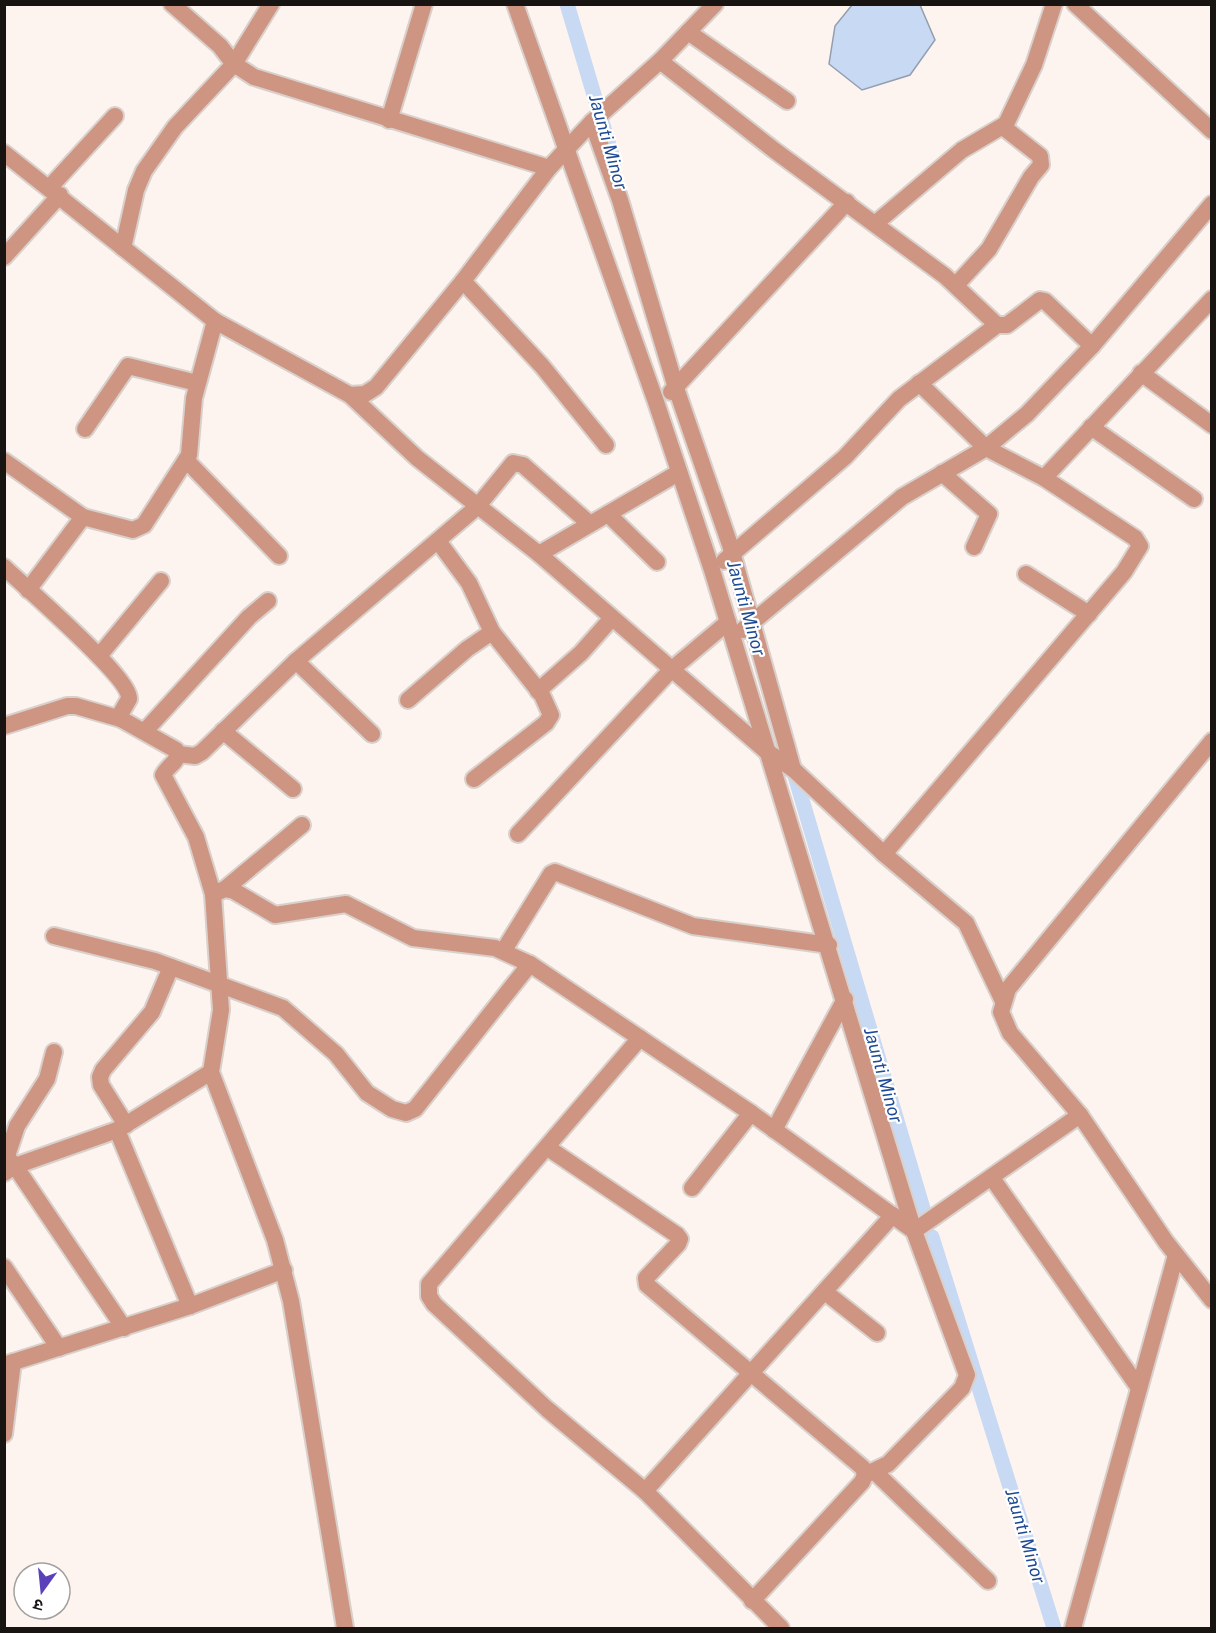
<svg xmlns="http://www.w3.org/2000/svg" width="1216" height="1633" font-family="'Public Sans','Noto Sans Devanagari',sans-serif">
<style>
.water{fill:#c8d9f3;stroke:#939eb0;stroke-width:1.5}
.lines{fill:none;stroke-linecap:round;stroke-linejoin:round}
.canal{stroke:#c8d9f3;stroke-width:15}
.minor-casing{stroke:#d9d0cc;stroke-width:20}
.minor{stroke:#ce9682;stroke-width:16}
.labels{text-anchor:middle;stroke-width:4.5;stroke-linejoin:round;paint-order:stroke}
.water-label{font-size:18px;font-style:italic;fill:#1e4b95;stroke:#fff}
</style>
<rect width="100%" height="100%" fill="#fef4ef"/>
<polygon class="water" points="852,5 920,5 935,40 910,75 862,90 829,64 835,26"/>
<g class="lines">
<g class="canal">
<polyline points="567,4 614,162"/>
<polyline points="792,766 924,1212"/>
<polyline points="932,1237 1054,1628"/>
</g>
<g class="minor-casing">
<g id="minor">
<polyline points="172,4 220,46 234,64 254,77 549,168"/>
<polyline points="515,4 656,402 712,570 914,1231 967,1375 962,1388 888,1464 865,1475"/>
<polyline points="1075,4 1212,131"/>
<polyline points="688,32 787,101"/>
<polyline points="660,61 774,150 945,276 997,325 1007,325 1040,300 1045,301 1092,346"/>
<polyline points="389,120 424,4"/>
<polyline points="592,122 620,200 676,388 730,545 793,769"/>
<polyline points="4,153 215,321 350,395 417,458 539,554 766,751 793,769 884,854 966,923 1003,1001"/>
<polyline points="50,187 115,116"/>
<polyline points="876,223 962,150 1006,124 1034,65 1054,4"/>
<polyline points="123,248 136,190 144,171 175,127 234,64 271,4"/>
<polyline points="4,257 60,195"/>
<polyline points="463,281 542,366 606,445"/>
<polyline points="956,285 989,249 1031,177 1041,165 1040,156 1003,127"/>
<polyline points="1141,373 1212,425"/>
<polyline points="671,392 847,202"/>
<polyline points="350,395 365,394 376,387 463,281 549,168 592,122 660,61 715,4"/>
<polyline points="1091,427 1194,499"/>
<polyline points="85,429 128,366 197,383"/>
<polyline points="186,460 279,556"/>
<polyline points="4,461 83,517"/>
<polyline points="942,473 989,514 974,547"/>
<polyline points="1044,478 1212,299"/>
<polyline points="608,514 657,562"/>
<polyline points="438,541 469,583 492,632 542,695 551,715 546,723 474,779"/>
<polyline points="539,554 678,473"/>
<polyline points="724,561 845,457 899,399 997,325"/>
<path d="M4,567C25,587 131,678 129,699L121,713V719L176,750C181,761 168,765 163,775L196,837L213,894L221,1010L211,1072L275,1240L291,1301L345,1628"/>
<polyline points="1026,574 1089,614"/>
<polyline points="28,590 83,517 133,530 144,525 189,455 194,398 215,321"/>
<polyline points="743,630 902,497 986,448 1027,414 1092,346 1212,204"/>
<polyline points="99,656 161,581"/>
<polyline points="296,661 372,734"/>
<polyline points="538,691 581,653 612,618"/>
<polyline points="408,700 467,649 492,632"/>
<polyline points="4,726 67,706 76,706 121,719"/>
<polyline points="145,731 249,617 268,601"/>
<polyline points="223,731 293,789"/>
<polyline points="1212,741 1008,989 1001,1012 1010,1033 1080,1115 1166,1242 1212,1300"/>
<polyline points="178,754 195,756 202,752 296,661 477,507 513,463 523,465 590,524"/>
<polyline points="518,834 671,670 728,622"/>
<polyline points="884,854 1124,572 1140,546 1135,538 1044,478 986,448 919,383"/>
<polyline points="225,889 302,825"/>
<polyline points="213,894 225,889 234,891 275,915 346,904 413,938 495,948 530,964 751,1113 914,1231"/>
<polyline points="54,936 155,961 283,1008 336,1054 367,1093 392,1109 406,1113 415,1109 530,964"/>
<polyline points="504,950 551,874 555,872 693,926 829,945"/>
<polyline points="640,1038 429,1284 429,1296 434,1304 547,1409 645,1491 781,1628"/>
<polyline points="126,1125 101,1085 100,1077 103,1070 152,1012 171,967"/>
<polyline points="117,1130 190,1306"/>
<polyline points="774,1130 845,999"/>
<polyline points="548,1148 677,1235 680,1239 678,1244 646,1278 647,1285 863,1468 865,1475 862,1482 752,1601"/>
<polyline points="4,1154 15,1166 124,1328"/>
<polyline points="7,1156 17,1126 47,1079 54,1052"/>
<polyline points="4,1173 15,1166 117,1130 211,1072"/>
<polyline points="992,1178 1139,1388"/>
<polyline points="692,1188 751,1113"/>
<polyline points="914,1231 1080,1115"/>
<polyline points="4,1267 59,1348"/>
<polyline points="825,1292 877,1333"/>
<polyline points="4,1365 190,1306 284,1270"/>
<polyline points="4,1434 13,1362"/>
<polyline points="875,1472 988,1581"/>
<polyline points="645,1491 893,1215"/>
<polyline points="1073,1628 1176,1255"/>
</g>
</g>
<use href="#minor" class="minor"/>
</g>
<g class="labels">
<g class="water-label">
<text transform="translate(608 142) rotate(74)" y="6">Jaunti Minor</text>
<text transform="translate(746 608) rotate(74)" y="6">Jaunti Minor</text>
<text transform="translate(883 1075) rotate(74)" y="6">Jaunti Minor</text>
<text transform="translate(1025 1536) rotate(73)" y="6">Jaunti Minor</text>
</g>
</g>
<rect width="1216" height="1633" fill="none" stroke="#181412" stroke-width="12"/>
<g transform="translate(42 1591) rotate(195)"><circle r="28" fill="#ffffff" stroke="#a3a1a0" stroke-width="1.5"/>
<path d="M0-4.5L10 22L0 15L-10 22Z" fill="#5b41b9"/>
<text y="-9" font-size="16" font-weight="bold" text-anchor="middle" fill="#181412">उ</text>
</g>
</svg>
